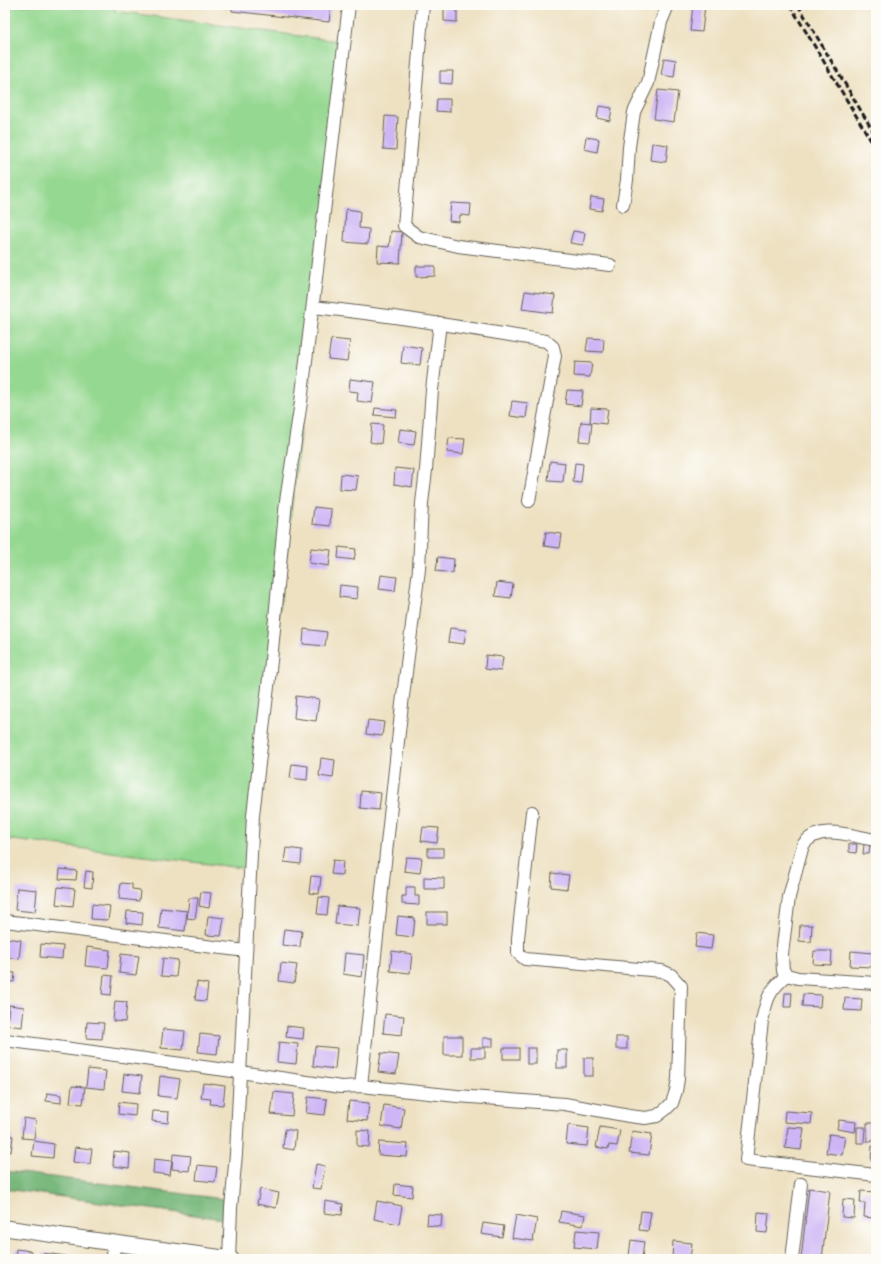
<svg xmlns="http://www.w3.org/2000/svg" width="881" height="1264" font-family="'Old Standard TT',serif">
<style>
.green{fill:#95d891;stroke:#587a56}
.forest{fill:#78b87b;stroke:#4a6a4c}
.building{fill:#ceb6f6}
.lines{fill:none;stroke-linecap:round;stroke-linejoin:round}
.minor-casing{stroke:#666156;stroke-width:14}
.tertiary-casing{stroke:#666156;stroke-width:17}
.minor{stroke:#fff;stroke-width:12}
.tertiary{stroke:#fff;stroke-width:15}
.rail{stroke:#1c1c1c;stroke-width:3;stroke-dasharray:6 3;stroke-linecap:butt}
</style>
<rect width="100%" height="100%" fill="#fdfcf7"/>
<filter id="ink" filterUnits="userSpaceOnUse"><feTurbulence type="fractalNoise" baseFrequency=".025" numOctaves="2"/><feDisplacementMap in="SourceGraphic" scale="8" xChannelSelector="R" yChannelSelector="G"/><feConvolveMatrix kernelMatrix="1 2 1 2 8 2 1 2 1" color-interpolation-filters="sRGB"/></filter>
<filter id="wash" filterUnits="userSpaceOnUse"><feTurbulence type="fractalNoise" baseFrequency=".012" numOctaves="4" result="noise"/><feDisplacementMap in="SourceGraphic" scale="16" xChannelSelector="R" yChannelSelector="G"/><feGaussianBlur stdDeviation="0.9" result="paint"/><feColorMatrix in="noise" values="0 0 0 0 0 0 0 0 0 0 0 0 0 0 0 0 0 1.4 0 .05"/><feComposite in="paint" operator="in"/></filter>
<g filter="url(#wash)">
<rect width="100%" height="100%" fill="#eee1c2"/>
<polygon class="green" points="5,5 115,5 115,11 345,42 250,869 5,839"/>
<polygon class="forest" points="5,1171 224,1199 223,1219 5,1189"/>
<g id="blocks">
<g class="building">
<polygon points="214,5 228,5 228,8 214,6"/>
<polygon points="232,5 331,5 329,22 232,11"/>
<polygon points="693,5 705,5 702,32 690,31"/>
<polygon points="444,8 457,9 457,22 444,21"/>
<polygon points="664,58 676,60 674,77 661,75"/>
<polygon points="440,71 453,71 452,84 440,83"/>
<polygon points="658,90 678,92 674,122 654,119"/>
<polygon points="437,99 450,99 450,112 436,111"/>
<polygon points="599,106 612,108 610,121 597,118"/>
<polygon points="385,116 398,117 396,150 383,149"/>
<polygon points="586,137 599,139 597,152 584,149"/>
<polygon points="652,143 668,145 666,162 650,160"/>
<polygon points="591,197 604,199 602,211 589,209"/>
<polygon points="451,203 471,204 470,216 460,215 459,222 449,221"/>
<polygon points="346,209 360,211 359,228 369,229 368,244 344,242"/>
<polygon points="391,231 402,232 400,263 377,262 378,246 389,247"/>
<polygon points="573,231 585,233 583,245 570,243"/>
<polygon points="416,266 435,266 435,276 416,277"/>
<polygon points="525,291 555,295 553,313 522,309"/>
<polygon points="588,338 604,339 603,352 586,351"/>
<polygon points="331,339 350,341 347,361 328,359"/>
<polygon points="403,345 422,348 420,365 401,363"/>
<polygon points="575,362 592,363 590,377 574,376"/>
<polygon points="350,379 375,382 372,403 357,401 358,392 349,391"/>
<polygon points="567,390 583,391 581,406 565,404"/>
<polygon points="512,401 528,403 526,418 510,416"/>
<polygon points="375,408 397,410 396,417 374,415"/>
<polygon points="591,408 608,409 606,424 590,422"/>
<polygon points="581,422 592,423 590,442 579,441"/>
<polygon points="372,424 383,425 381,444 370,442"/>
<polygon points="400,429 416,431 414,445 398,443"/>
<polygon points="449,438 465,439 463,454 447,452"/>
<polygon points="550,461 565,463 563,482 548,481"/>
<polygon points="575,463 583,464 581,483 573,482"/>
<polygon points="395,468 414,470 412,487 394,484"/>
<polygon points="341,474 358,476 356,490 340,489"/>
<polygon points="314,507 331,509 330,526 312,524"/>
<polygon points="546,532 562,534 560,548 544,546"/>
<polygon points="339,547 356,549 354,560 338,558"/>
<polygon points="311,548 331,550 329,566 309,563"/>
<polygon points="438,557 454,559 453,573 436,571"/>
<polygon points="381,575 397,577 395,591 379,589"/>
<polygon points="497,582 513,584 511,598 495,596"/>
<polygon points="340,585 358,587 357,599 339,597"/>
<polygon points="450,628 466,630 464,644 448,642"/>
<polygon points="304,629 327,632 325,646 303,644"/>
<polygon points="486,655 503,657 501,671 485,669"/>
<polygon points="296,696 319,699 316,721 294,718"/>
<polygon points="368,720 384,722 382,736 366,734"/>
<polygon points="321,758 335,760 333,778 319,776"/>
<polygon points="292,764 308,766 307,780 290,778"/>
<polygon points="361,791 381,793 379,810 360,808"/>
<polygon points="423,827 439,828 437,843 421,841"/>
<polygon points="849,844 857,844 856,853 849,852"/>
<polygon points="864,844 870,844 869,854 863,854"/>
<polygon points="286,848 302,850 301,864 284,862"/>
<rect x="428" y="848" width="15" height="9"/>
<polygon points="406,857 422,858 420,873 404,871"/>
<polygon points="333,860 343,861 342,875 331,874"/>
<polygon points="60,869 77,871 76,880 59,879"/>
<polygon points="86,871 93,872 92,888 84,887"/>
<polygon points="552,873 569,875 567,889 551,887"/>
<polygon points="311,876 321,877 319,894 309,893"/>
<polygon points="424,877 444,878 444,889 424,889"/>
<polygon points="121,883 132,884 132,889 140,890 139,901 119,899"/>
<polygon points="58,887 75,889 73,906 56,904"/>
<polygon points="406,887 415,887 415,896 419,896 419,905 402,904 402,896 406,896"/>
<polygon points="17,888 37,890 35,912 15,910"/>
<polygon points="201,892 211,893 209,908 199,906"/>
<polygon points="319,897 329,898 327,915 317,914"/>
<polygon points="189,898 198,898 195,919 187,918"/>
<polygon points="92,904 110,906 108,920 91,919"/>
<polygon points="337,906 360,908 358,926 335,924"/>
<polygon points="161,908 187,911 185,931 159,928"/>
<polygon points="127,911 143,912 142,925 126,923"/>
<rect x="427" y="912" width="20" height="12"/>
<polygon points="208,916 224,918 221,936 206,935"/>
<polygon points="398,916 415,918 413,937 396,935"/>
<polygon points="800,925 812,925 811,942 799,941"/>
<polygon points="284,929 302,931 300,947 282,945"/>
<polygon points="697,933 713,935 711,949 695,947"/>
<polygon points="5,938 21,940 19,959 5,957"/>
<polygon points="41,944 63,946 62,959 40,957"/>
<polygon points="87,947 110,950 108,968 85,966"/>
<polygon points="392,951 412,954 410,973 390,971"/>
<polygon points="814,951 832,951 831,965 813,964"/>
<polygon points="851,951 873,953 872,967 850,966"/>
<polygon points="345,953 364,955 362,977 343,974"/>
<polygon points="121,954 139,956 136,975 119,973"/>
<polygon points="163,958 178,960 176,977 161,976"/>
<polygon points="281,963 297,965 294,983 279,981"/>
<polygon points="5,972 15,973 14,982 5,981"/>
<polygon points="104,975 113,976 111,995 102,994"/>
<polygon points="197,982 208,984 206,1001 195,1000"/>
<polygon points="785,993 792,993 791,1007 784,1007"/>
<polygon points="803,994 821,995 820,1007 802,1006"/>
<polygon points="845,998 862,999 861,1011 844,1010"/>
<polygon points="115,1001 127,1002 125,1022 113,1021"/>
<polygon points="9,1005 24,1007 22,1027 7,1025"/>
<polygon points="874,1005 876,1006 876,1025 872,1024"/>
<polygon points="385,1014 404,1016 402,1035 383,1033"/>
<polygon points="87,1022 104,1023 102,1039 86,1038"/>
<polygon points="287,1026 304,1028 303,1039 286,1037"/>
<polygon points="163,1029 185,1031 183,1050 161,1048"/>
<polygon points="200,1034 219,1036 217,1054 198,1052"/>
<rect x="444" y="1036" width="18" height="19"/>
<rect x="616" y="1037" width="11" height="12"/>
<rect x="483" y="1038" width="10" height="9"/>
<polygon points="279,1042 298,1044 296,1064 277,1062"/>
<polygon points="315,1046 337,1048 335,1069 313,1066"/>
<rect x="471" y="1048" width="14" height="10"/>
<rect x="503" y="1048" width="16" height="11"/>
<rect x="527" y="1048" width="9" height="16"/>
<rect x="557" y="1050" width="10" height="18"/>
<polygon points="381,1053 399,1055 396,1074 378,1072"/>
<rect x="584" y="1058" width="9" height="18"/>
<polygon points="88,1069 106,1071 104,1089 86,1087"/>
<polygon points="124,1074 142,1076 140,1093 122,1091"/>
<polygon points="160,1076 180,1079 177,1098 158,1096"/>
<polygon points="203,1083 225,1086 223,1105 210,1104 211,1099 201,1098"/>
<polygon points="72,1086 85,1087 83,1104 70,1103"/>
<polygon points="274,1092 294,1094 292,1116 271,1114"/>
<polygon points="47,1093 61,1095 61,1103 46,1101"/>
<polygon points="308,1097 327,1099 325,1115 306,1113"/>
<polygon points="349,1101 369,1103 367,1121 347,1119"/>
<polygon points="119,1102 136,1104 135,1116 118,1114"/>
<polygon points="384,1105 404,1108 401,1129 381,1126"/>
<polygon points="153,1111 169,1112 168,1123 152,1121"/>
<polygon points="785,1111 812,1113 811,1124 784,1122"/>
<polygon points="24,1118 36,1120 34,1139 22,1138"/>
<polygon points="839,1120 856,1122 855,1132 837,1129"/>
<rect x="867" y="1123" width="9" height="18"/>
<polygon points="568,1125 589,1128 587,1146 566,1144"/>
<polygon points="600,1127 620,1130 617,1146 609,1145 608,1149 596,1147"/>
<polygon points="788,1127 804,1128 801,1150 785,1148"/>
<polygon points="857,1127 865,1127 864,1143 857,1143"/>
<polygon points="285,1129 296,1131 294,1150 283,1148"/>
<polygon points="357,1130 370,1131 369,1147 357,1146"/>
<polygon points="632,1131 652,1134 649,1155 629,1153"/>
<polygon points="829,1134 845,1136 842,1155 826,1153"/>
<polygon points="5,1135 13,1136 11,1152 5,1151"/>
<polygon points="34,1141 54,1144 53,1158 32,1156"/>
<polygon points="379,1142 408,1144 407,1157 378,1155"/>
<polygon points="872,1146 876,1147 876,1162 871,1161"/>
<polygon points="75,1147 92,1149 90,1164 73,1162"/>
<polygon points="114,1151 130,1153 129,1168 113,1166"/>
<polygon points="173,1154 191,1156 189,1171 172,1169"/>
<polygon points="154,1159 172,1161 170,1175 153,1173"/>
<polygon points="316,1164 325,1166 321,1189 312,1188"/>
<polygon points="198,1165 217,1167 215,1182 196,1180"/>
<polygon points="395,1184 413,1186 412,1197 394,1195"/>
<polygon points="809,1188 830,1191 822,1259 801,1259"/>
<polygon points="260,1189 279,1193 276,1208 257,1204"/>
<polygon points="861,1191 876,1192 875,1203 873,1203 873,1218 864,1217 865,1203 860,1203"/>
<polygon points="843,1199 855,1200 854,1218 842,1217"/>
<polygon points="325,1201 343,1204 342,1215 324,1213"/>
<polygon points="377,1201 402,1206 399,1224 374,1219"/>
<polygon points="561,1211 585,1215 583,1226 559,1222"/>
<polygon points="641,1211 651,1212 648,1231 639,1230"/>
<polygon points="758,1212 769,1213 767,1233 757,1232"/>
<polygon points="428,1214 442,1215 441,1227 427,1225"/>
<polygon points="516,1215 537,1219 533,1241 512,1238"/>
<polygon points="483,1223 504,1226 502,1237 481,1234"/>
<polygon points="576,1230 599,1232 597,1249 574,1247"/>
<polygon points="631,1240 644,1242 642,1258 629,1256"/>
<polygon points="673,1241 692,1243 690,1259 672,1259"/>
<polygon points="16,1249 31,1251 30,1259 15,1259"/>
<polygon points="43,1253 66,1256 65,1259 43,1259"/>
</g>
</g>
</g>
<g filter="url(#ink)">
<use href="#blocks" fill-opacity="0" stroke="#666156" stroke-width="1"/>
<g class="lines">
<g class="minor-casing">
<g id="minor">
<polyline points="423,5 404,226 419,237 458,246 610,265"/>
<polyline points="623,205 627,180 629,147 634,112 648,83 661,22 668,5"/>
<path d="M313,307C391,315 468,328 546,341L553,347L555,356L529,501"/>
<path d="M876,840C853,837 819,822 803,845L789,897L782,954L783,971L787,975L798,978L876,983"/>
<polyline points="5,921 246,951"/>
<path d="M787,975C769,991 767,997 762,1021L746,1160L876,1175"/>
<polyline points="5,1040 240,1072 341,1087 361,1086 457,1096 565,1104 629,1116 645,1118 657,1116 666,1109 672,1103 676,1091 678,1079 681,986 671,975 662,971 525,959 518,953 518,938 532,812"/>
<polyline points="361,1086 402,704 419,569 422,503 426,470 432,390 440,323"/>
<polyline points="112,1259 115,1243"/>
<polyline points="229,1259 231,1208 236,1154 253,815 271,661 286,501 301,402 349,5"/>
<polyline points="792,1259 801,1184"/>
</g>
</g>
<g class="tertiary-casing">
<polyline id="tertiary" points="5,1228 231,1259"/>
</g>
<use href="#minor" class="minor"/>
<use href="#tertiary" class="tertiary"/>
<g class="rail">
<polyline points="790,5 876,149"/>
<polyline points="798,5 876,136"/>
</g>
</g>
</g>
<rect width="881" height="1264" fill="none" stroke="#fdfcf7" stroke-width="20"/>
</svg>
